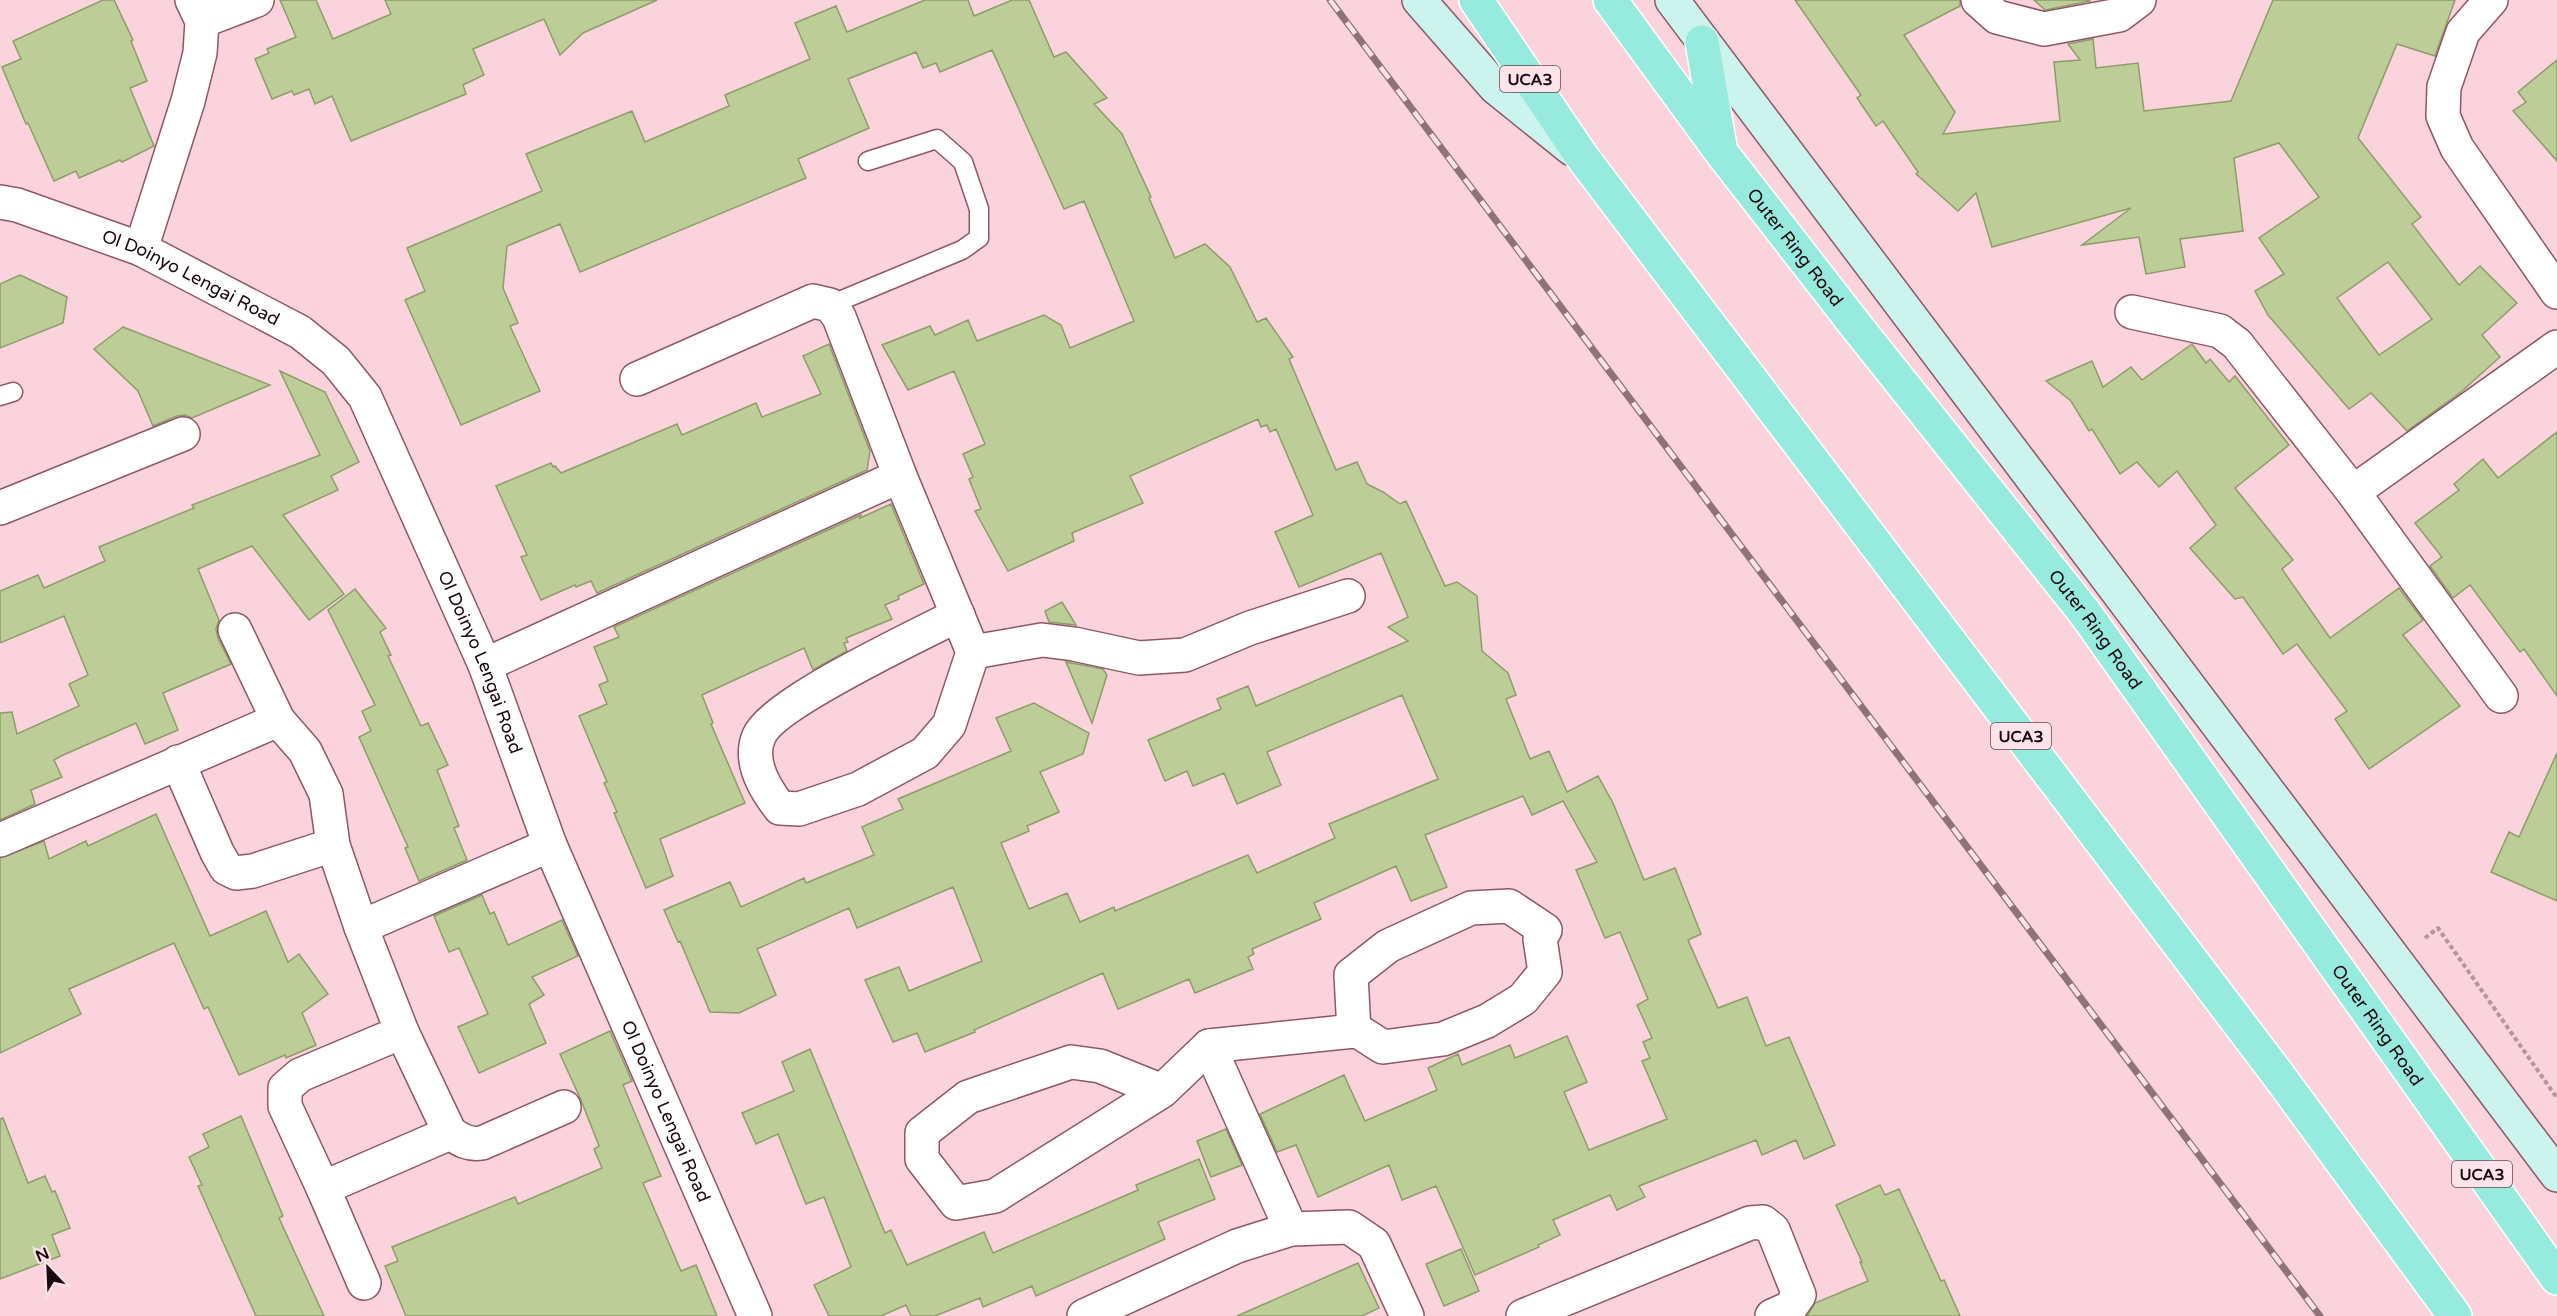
<svg xmlns="http://www.w3.org/2000/svg" width="2557" height="1316" font-family="'Varela Round',sans-serif">
<style>
.building{fill:#bccd98;stroke:#8d9d69;stroke-width:1.5;fill-rule:evenodd}
.lines{fill:none;stroke-linecap:round;stroke-linejoin:round}
.service-casing{stroke:#8e5766;stroke-width:21}
.minor-casing{stroke:#8e5766;stroke-width:36}
.secondary-casing{stroke:#8e5766;stroke-width:36}
.primary-casing{stroke:#fff;stroke-width:36}
.path{stroke:#b6949c;stroke-width:4;stroke-dasharray:4.5 3;stroke-linecap:butt}
.service{stroke:#fff;stroke-width:18}
.minor{stroke:#fff;stroke-width:33}
.secondary{stroke:#cbf4ee;stroke-width:33}
.primary{stroke:#97eade;stroke-width:33}
.rail-casing{stroke:#907279;stroke-width:7}
.rail{stroke:#fee4ea;stroke-width:4.5;stroke-dasharray:14;stroke-linecap:butt}
.labels{text-anchor:middle;stroke-width:5;stroke-linejoin:round;paint-order:stroke}
.shield{fill:#fee4ea;stroke:#5f494f;stroke-width:1.5}
.shield-label{font-size:16px;font-weight:bold;fill:#1b070d}
.street-label{font-size:18px;fill:#1b070d;stroke:#fee4ea}
</style>
<rect width="100%" height="100%" fill="#fad3dc"/>
<g class="building">
<polygon points="103,0 114,0 133,40 131,41 147,81 130,88 154,146 122,162 120,160 79,178 76,171 54,181 28,123 26,124 2,67 21,59 13,41"/>
<polygon points="280,0 316,0 333,39 391,14 385,0 657,0 583,33 560,55 544,19 473,49 484,75 463,85 466,94 351,141 332,96 315,104 309,89 294,95 292,91 272,99 255,59 269,53 267,49 296,37"/>
<polygon points="925,0 968,0 974,16 1012,0 1029,0 1054,57 1066,52 1107,98 1094,104 1122,134 1151,197 1149,198 1175,258 1205,244 1230,267 1257,322 1266,318 1293,357 1289,359 1336,470 1357,462 1367,484 1383,492 1400,504 1406,501 1445,586 1457,582 1477,596 1482,651 1508,673 1516,695 1506,699 1530,759 1549,751 1567,792 1598,776 1613,803 1644,880 1675,868 1701,934 1688,940 1718,1008 1747,997 1766,1046 1789,1037 1835,1145 1804,1159 1796,1140 1762,1155 1756,1140 1639,1186 1645,1197 1617,1210 1610,1195 1553,1220 1560,1235 1538,1245 1539,1247 1475,1275 1436,1186 1402,1200 1389,1165 1318,1197 1296,1145 1277,1152 1260,1114 1344,1075 1365,1121 1437,1090 1428,1068 1458,1054 1462,1065 1510,1045 1515,1058 1567,1036 1587,1082 1564,1092 1589,1150 1667,1119 1642,1061 1650,1058 1643,1042 1652,1038 1637,1005 1648,999 1620,932 1605,938 1576,870 1597,862 1563,801 1532,815 1523,796 1425,835 1447,887 1411,901 1396,866 1314,903 1321,919 1252,949 1254,954 1248,957 1253,969 1195,993 1189,979 1118,1009 1103,973 974,1030 975,1032 925,1052 917,1033 893,1042 865,980 899,967 909,991 982,961 953,887 857,928 849,908 757,949 776,995 739,1013 710,1012 680,941 678,942 664,910 730,882 741,907 804,878 806,883 874,855 862,827 903,809 898,799 1011,751 996,718 1034,703 1089,733 1083,754 1040,772 1059,812 1027,826 1029,831 1001,843 1029,909 1067,893 1080,922 1114,907 1115,911 1248,855 1257,873 1335,838 1329,824 1438,779 1402,695 1267,752 1281,785 1237,804 1224,773 1193,786 1187,771 1165,781 1148,740 1221,709 1217,699 1248,686 1256,706 1408,641 1388,627 1408,617 1381,553 1299,587 1275,532 1313,515 1276,429 1270,432 1267,425 1261,427 1258,419 1130,476 1143,503 1072,533 1074,541 1008,571 975,511 981,509 969,479 973,477 963,454 985,444 954,371 908,390 882,345 930,326 935,335 968,320 977,341 1044,315 1061,325 1070,348 1134,321 1084,201 1064,209 992,50 940,72 936,63 923,68 916,52 848,79 869,128 798,159 806,178 580,272 560,224 507,246 503,288 518,323 510,326 540,391 461,425 405,300 425,291 407,248 542,191 526,154 632,111 645,142 729,106 725,95 810,59 795,23 836,6 847,32"/>
<path d="M1795,0H1960V6L1904,35L1955,112L1943,134L2060,121L2054,62L2080,60L2068,44L2093,39L2096,68L2138,63L2144,111L2231,101L2273,0H2455L2435,56L2397,44L2358,138L2421,217L2412,224L2459,285L2480,266L2517,303L2482,335L2500,357L2461,392L2407,431L2371,393L2349,409L2268,315L2255,291L2284,274L2259,238L2319,197L2279,143L2234,158L2243,231L2180,239L2185,267L2146,274L2139,237L2082,245L2131,208L1992,247L1976,193L1958,211L1916,174L1918,172L1883,121L1876,126L1857,98L1861,95ZM2388,262L2432,319L2379,355L2337,298Z"/>
<polygon points="2034,0 2090,0 2090,1 2045,10"/>
<polygon points="2557,60 2557,161 2513,111 2526,102 2518,92"/>
<polygon points="20,275 67,297 63,323 0,348 0,284"/>
<polygon points="123,327 270,385 192,418 185,415 177,416 153,426 138,391 94,349"/>
<polygon points="829,344 870,451 867,470 597,593 591,581 576,587 575,585 541,600 521,557 527,555 496,486 551,463 553,467 555,466 561,473 677,424 682,435 756,403 762,417 821,394 803,356"/>
<polygon points="2192,344 2206,363 2210,359 2229,382 2235,376 2289,445 2235,488 2293,560 2282,569 2330,638 2399,588 2423,620 2403,635 2460,706 2369,769 2335,719 2347,711 2297,644 2283,654 2243,597 2235,599 2190,548 2216,525 2177,471 2159,487 2137,462 2120,474 2092,429 2089,431 2071,401 2046,381 2092,361 2103,387 2131,367 2142,380"/>
<polygon points="280,371 325,392 359,462 331,476 338,490 283,515 344,594 309,620 252,546 198,569 219,620 216,629 218,638 231,664 163,693 178,730 145,744 136,723 61,756 54,760 62,777 31,790 35,804 0,820 0,713 12,712 17,734 79,706 69,684 88,675 64,616 0,643 0,591 38,575 44,588 105,561 99,547 194,508 192,505 320,455"/>
<polygon points="2557,432 2557,696 2524,649 2520,652 2470,585 2453,598 2430,566 2442,557 2415,523 2459,490 2454,484 2483,459 2498,478"/>
<polygon points="891,504 924,584 898,596 899,599 885,605 892,619 846,638 848,642 844,643 847,651 813,670 804,648 702,695 713,723 711,724 745,803 660,839 673,876 646,888 614,813 617,812 604,783 607,782 579,716 607,704 599,685 608,681 594,647 619,637 614,627 861,515 860,518"/>
<polygon points="355,589 386,628 380,632 391,655 388,656 421,726 428,723 448,765 437,770 459,826 454,828 467,860 419,881 405,848 408,847 359,737 371,731 362,711 375,705 328,610"/>
<polygon points="1062,602 1076,625 1049,622 1045,611"/>
<polygon points="1066,662 1103,669 1107,675 1092,723"/>
<polygon points="2557,753 2557,901 2491,872 2509,832 2519,837"/>
<polygon points="156,814 210,936 266,911 288,962 299,954 328,994 302,1013 316,1045 286,1058 285,1055 239,1075 208,1007 204,1009 174,943 69,989 81,1014 0,1053 0,858 44,841 49,859 86,841 88,846"/>
<polygon points="482,895 490,914 494,912 508,945 562,920 578,956 532,977 544,995 529,1004 546,1043 479,1073 458,1027 488,1014 459,948 449,952 434,916"/>
<polygon points="610,1031 632,1081 623,1085 661,1176 643,1183 681,1271 696,1265 717,1316 406,1316 385,1266 398,1261 392,1247 515,1197 518,1204 602,1168 594,1149 599,1146 581,1100 560,1054"/>
<polygon points="810,1049 885,1233 891,1230 907,1265 984,1232 993,1253 1138,1190 1136,1185 1199,1159 1215,1199 1158,1222 1165,1239 1036,1296 1032,1286 983,1307 980,1298 935,1316 911,1316 906,1305 881,1316 829,1316 814,1285 851,1267 824,1197 806,1204 778,1134 756,1144 742,1113 794,1091 782,1062"/>
<polygon points="241,1116 283,1216 279,1218 324,1316 256,1316 198,1186 202,1185 189,1157 209,1147 203,1134"/>
<polygon points="3,1118 28,1183 45,1176 52,1192 55,1191 70,1228 52,1235 60,1256 0,1279 0,1119"/>
<polygon points="1226,1129 1242,1165 1211,1177 1197,1141"/>
<polygon points="1880,1185 1885,1195 1899,1189 1941,1281 1944,1280 1960,1316 1807,1316 1815,1303 1868,1281 1860,1262 1862,1262 1836,1205"/>
<polygon points="1461,1249 1479,1291 1444,1306 1426,1264"/>
<polygon points="1358,1263 1379,1308 1362,1316 1237,1316"/>
</g>
<g class="lines">
<g class="service-casing">
<g id="service">
<polyline points="830,305 962,250 979,238 979,209 963,162 937,139 868,161"/>
<polyline points="0,396 13,392"/>
</g>
</g>
<g class="minor-casing">
<g id="minor">
<polyline points="1978,0 1997,17 2044,29 2119,15 2139,0"/>
<polyline points="2491,0 2463,32 2444,87 2443,116 2457,148 2557,292"/>
<polyline points="202,21 257,0"/>
<path id="s1" d="M0,202L17,205L141,249L300,332L336,361L365,397L485,665L550,845L755,1316"/>
<polyline points="141,249 188,101 200,53 202,21 192,0"/>
<polyline points="2132,312 2220,331 2237,344 2353,492 2501,696"/>
<polyline points="637,379 813,301 830,305 839,317 900,476 973,652 1042,640 1074,644 1139,658 1185,655 1250,628 1348,596"/>
<polyline points="2353,492 2557,347"/>
<polyline points="0,508 183,434"/>
<path d="M958,615C919,635 773,703 759,736C748,761 765,789 780,808L799,809L858,789L925,753L949,725L973,652"/>
<polyline points="235,630 278,720"/>
<polyline points="485,665 900,476"/>
<polyline points="178,762 217,852 226,868 236,873 253,871 333,845"/>
<polyline points="0,840 278,720 305,751 326,794 333,845 361,927 402,1032 450,1133"/>
<polyline points="361,927 550,845"/>
<polyline points="1209,1046 1291,1229"/>
<polyline points="1162,1091 1100,1066 1071,1062 968,1097 922,1133 922,1159 956,1203 995,1196 1162,1091 1209,1046 1354,1031 1351,975 1388,946 1471,908 1509,906 1545,930 1540,939 1545,972 1523,999 1487,1021 1443,1039 1383,1047 1361,1033 1354,1031"/>
<polyline points="323,1188 285,1106 285,1088 300,1075 402,1032"/>
<path d="M364,1283L323,1188L450,1133C461,1140 468,1145 482,1143L564,1107"/>
<polyline points="1084,1316 1237,1246 1291,1229 1349,1227 1374,1244 1407,1316"/>
<polyline points="1523,1316 1750,1223 1763,1222 1773,1230 1799,1295 1790,1308 1772,1316"/>
</g>
</g>
<g class="secondary-casing">
<g id="secondary">
<polyline points="1419,0 1495,87 1572,149"/>
<polyline points="1672,0 2557,1175"/>
</g>
</g>
<g class="primary-casing">
<g id="primary">
<polyline points="1476,0 1583,158 2279,1076 2455,1316"/>
<path id="s2" d="M1610,0L1721,152L1857,327L2085,613L2557,1278"/>
<polyline points="1702,42 1720,146"/>
</g>
</g>
<polyline class="path" points="2425,938 2438,928 2557,1098"/>
<use href="#service" class="service"/>
<use href="#minor" class="minor"/>
<use href="#secondary" class="secondary"/>
<use href="#primary" class="primary"/>
<g class="rail-casing">
<polyline id="rail" points="1330,0 2320,1316"/>
</g>
<use href="#rail" class="rail"/>
</g>
<g class="labels">
<g class="shield">
<rect x="1500" y="66" width="60" height="26" rx="4.5"/>
<rect x="1991" y="723" width="60" height="26" rx="4.5"/>
<rect x="2452" y="1161" width="60" height="26" rx="4.5"/>
</g>
<g class="shield-label">
<text x="1530" y="85">UCA3</text>
<text x="2021" y="742">UCA3</text>
<text x="2482" y="1180">UCA3</text>
</g>
<g class="street-label">
<text dy="6" stroke="none"><textPath href="#s2" startOffset="309">Outer Ring Road</textPath></text>
<text dy="6" stroke="none"><textPath href="#s1" startOffset="206">Ol Doinyo Lengai Road</textPath></text>
<text dy="6" stroke="none"><textPath href="#s2" startOffset="795">Outer Ring Road</textPath></text>
<text dy="6" stroke="none"><textPath href="#s1" startOffset="710">Ol Doinyo Lengai Road</textPath></text>
<text dy="6" stroke="none"><textPath href="#s2" startOffset="1281">Outer Ring Road</textPath></text>
<text dy="6" stroke="none"><textPath href="#s1" startOffset="1196">Ol Doinyo Lengai Road</textPath></text>
</g>
</g>
<g transform="translate(48 1268) rotate(337)" stroke="#fee4ea" stroke-width="4.5" paint-order="stroke">
<path d="M0-4.5L10 22L0 15L-10 22Z" fill="#1b070d"/>
<text y="-9" font-size="16" font-weight="bold" text-anchor="middle" fill="#1b070d">N</text>
</g>
</svg>
